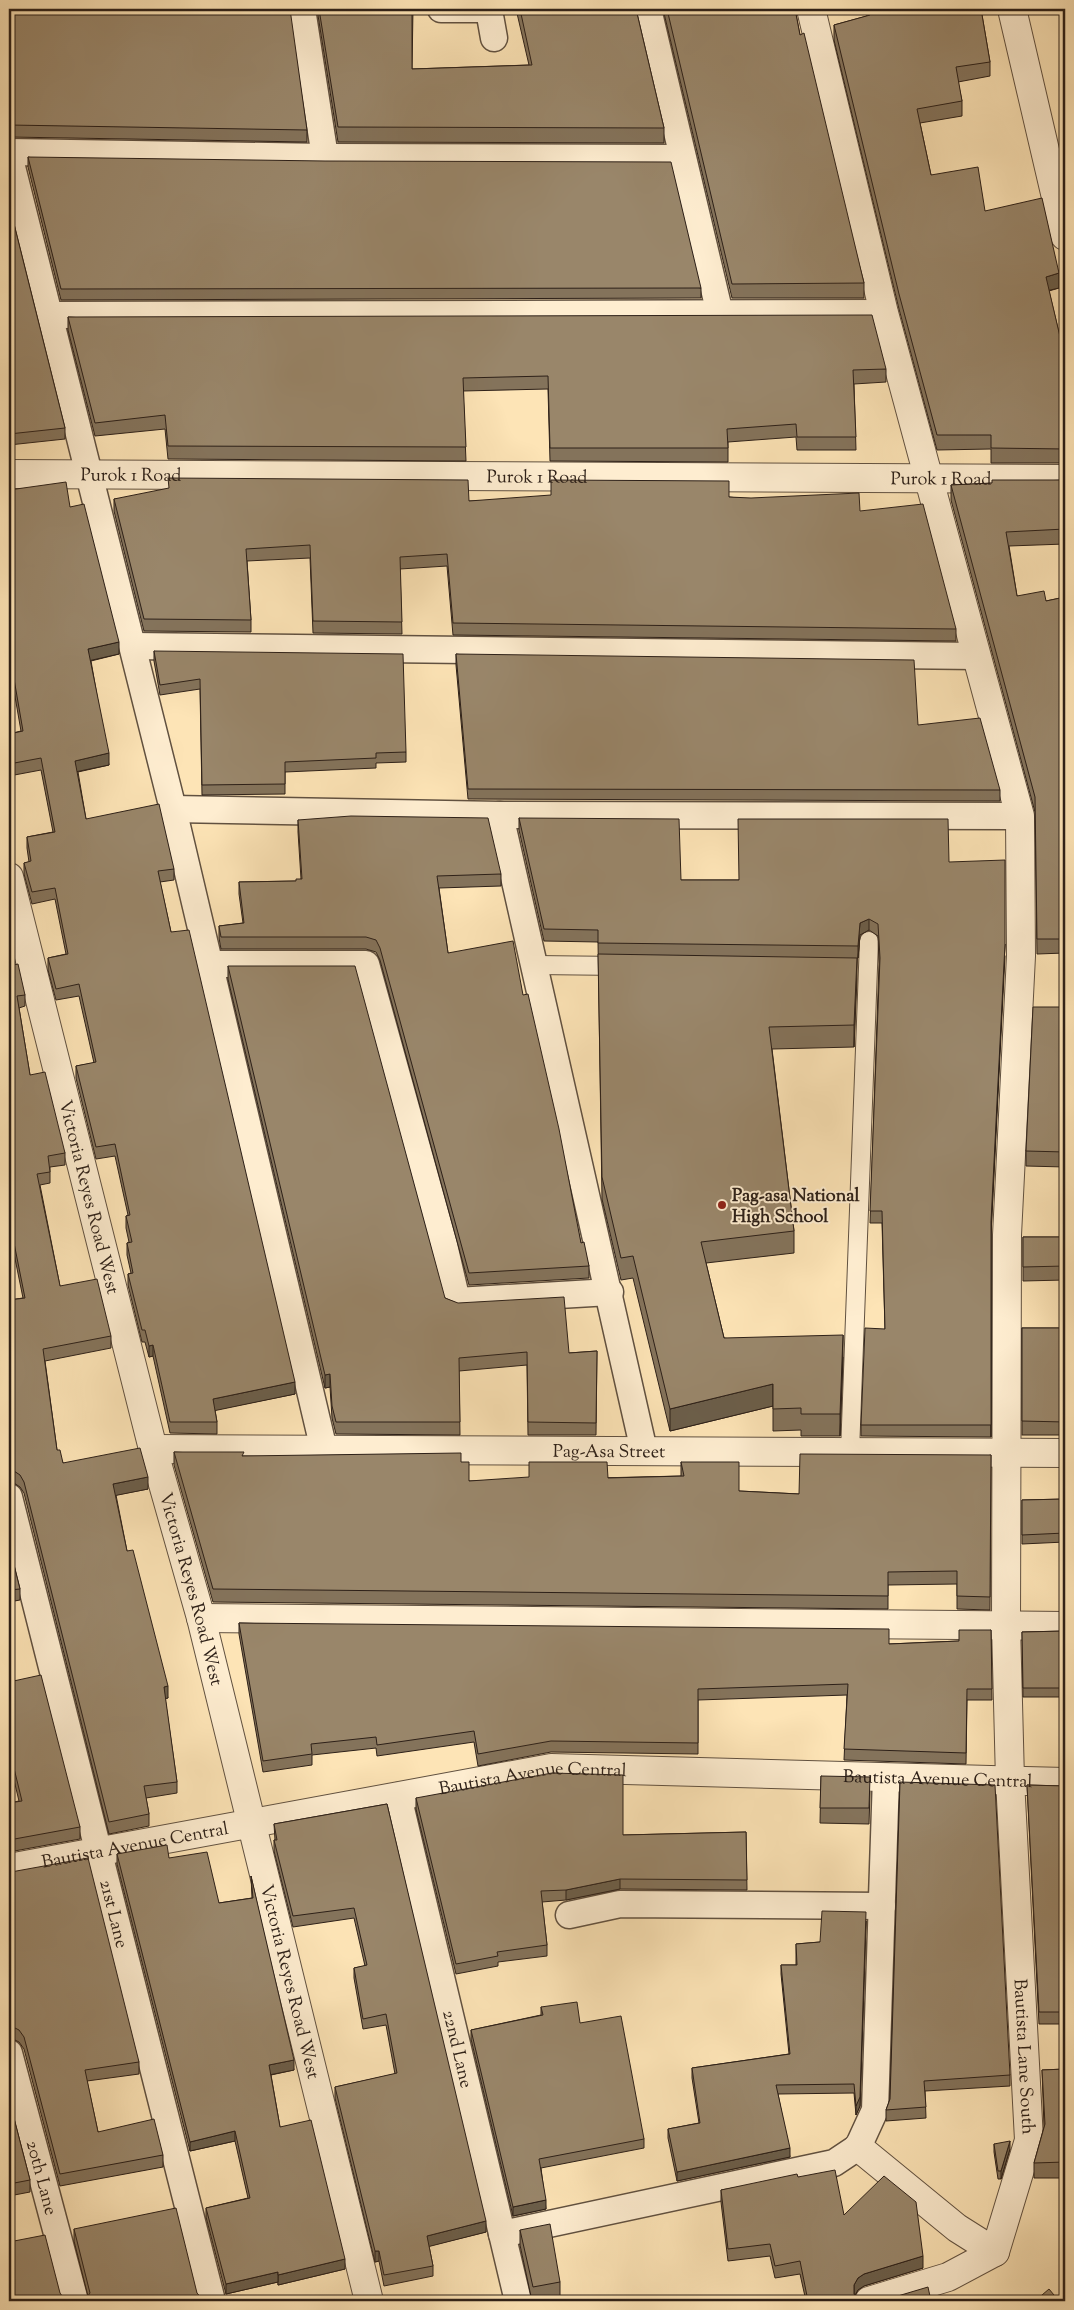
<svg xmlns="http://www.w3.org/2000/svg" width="1074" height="2310" font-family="'Sorts Mill Goudy',serif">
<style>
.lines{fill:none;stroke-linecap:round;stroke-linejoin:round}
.service-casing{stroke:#615140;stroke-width:20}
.pedestrian-casing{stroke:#615140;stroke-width:29}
.minor-casing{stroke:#615140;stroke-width:30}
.tertiary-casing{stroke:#615140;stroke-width:30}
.service{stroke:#feedd0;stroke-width:18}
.pedestrian{stroke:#feedd0;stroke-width:26}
.minor{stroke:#feedd0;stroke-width:28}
.tertiary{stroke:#feedd0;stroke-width:28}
.wall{fill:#84735b;stroke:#2d2018}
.shaded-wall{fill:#6b5e4a;stroke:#2d2018}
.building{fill:#99866a;stroke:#2d2018}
.poi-dot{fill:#8f2418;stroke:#feedd0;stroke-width:2}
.labels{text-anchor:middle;stroke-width:4;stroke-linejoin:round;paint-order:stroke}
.street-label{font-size:18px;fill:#2d2018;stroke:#feedd0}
.poi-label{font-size:18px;font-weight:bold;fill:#2d2018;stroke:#feedd0;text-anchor:start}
</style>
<rect width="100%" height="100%" fill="#fde4b6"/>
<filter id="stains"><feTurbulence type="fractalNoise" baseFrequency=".004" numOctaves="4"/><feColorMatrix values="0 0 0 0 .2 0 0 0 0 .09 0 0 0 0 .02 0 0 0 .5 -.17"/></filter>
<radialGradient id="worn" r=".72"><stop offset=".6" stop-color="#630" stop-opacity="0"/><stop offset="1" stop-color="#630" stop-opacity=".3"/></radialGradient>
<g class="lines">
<g class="service-casing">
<g id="service">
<polyline points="535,965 621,966"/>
<polyline points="850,1452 869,941"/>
</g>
</g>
<g class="pedestrian-casing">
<g id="pedestrian">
<polyline points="302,9 325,157"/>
<polyline points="441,9 488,9"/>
<polyline points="648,9 720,314"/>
<polyline points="489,10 494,38"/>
<polyline points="9,152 325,157 682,158"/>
<polyline points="9,155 173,809 324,1450"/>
<polyline points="49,315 884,313"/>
<polyline points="133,646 977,656"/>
<polyline points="173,809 500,815 1020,816"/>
<polyline points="500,815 644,1451"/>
<polyline points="210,964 366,964 444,1245 457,1301 610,1292"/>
<path id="s1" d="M9,1497L212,2301"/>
<path id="s2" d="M398,1796L518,2301"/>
<polyline points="569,1915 620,1904 882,1906"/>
<path id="s3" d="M9,2053L75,2301"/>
<polyline points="502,2234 834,2163 858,2147 875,2110 886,1777"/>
</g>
</g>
<g class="minor-casing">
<g id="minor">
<path id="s4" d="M811,9L884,313L1020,816L1021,956L1007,1235L1006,1625L1010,1780L1029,2140L995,2252L948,2277L869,2301"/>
<path id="s5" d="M9,474L1065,479"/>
<path id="s6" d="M9,877L153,1449L201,1618L369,2301"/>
<path id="s7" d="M153,1449L1065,1453"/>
<polyline points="201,1618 1065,1626"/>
<path id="s8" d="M9,1868L551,1768L1065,1782"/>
<polyline points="858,2147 957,2228 995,2252"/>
</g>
</g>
<g class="tertiary-casing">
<polyline id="tertiary" points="1012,9 1065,236"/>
</g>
<use href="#service" class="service"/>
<use href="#pedestrian" class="pedestrian"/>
<use href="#minor" class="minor"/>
<use href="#tertiary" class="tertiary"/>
</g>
<g class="wall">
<polygon points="9,9 307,130 307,142 9,137"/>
<polygon points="317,9 413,9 412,69 529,65 516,9 636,9 664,128 664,143 338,142"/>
<polygon points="663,9 795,9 800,35 864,283 864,298 732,298"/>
<polygon points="866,9 981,9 990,62 990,76 958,82 962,101 962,116 920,123 931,175 985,211 1059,288 1049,291 1065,358 1065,463 991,463 991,449 937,450 899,309 834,40 834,25 867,16"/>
<polygon points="28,157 701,288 701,298 61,300 28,167"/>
<polygon points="9,204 65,428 65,439 9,445"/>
<polygon points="68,317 886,369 886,382 854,384 856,450 797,450 796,437 728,442 728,462 550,461 548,389 463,391 466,461 168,459 165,429 95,436 68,330"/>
<polygon points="1065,480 1065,544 1009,546 1017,596 1046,601 1065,597 1065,953 1037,954 1035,812 951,500 951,485"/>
<polygon points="9,490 70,507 119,654 91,661 109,765 78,772 86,819 174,869 174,880 160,882 171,932 295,1394 215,1410 217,1422 217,1434 170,1433 153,1356 149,1357 145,1342 142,1342 128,1285 128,1274 131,1273 127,1255 127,1243 129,1242 126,1228 126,1216 128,1215 115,1156 96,1159 76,1078 76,1066 94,1063 79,996 56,1000 48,970 48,958 66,954 55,899 32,904 24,874 24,863 29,862 27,848 27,837 53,832 41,770 9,776 9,734 21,731 9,662"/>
<polygon points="729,497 860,511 956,629 956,641 453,635 447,566 400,569 402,634 313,633 310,558 247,561 251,620 251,632 144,631 114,511 114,499 469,501"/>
<polygon points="154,651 406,752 406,762 376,763 376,768 285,772 285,794 202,795 200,689 160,695 154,661"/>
<polygon points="456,654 918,725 1000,790 1000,801 468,799 456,665"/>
<polygon points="519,818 681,880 738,880 949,862 1005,956 991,1234 991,1437 861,1436 861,1425 885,1329 882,1223 870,1223 879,964 878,936 869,930 860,935 858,958 857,958 854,1047 772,1049 794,1231 794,1253 706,1263 724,1338 843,1357 840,1436 801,1436 801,1430 773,1431 773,1406 670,1431 633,1278 621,1280 602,1199 598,942 544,941 519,830"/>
<polygon points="298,820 501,874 501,886 439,888 448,953 523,995 581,1243 589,1266 589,1278 469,1285 380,960 376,952 366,949 221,949 219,938 219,926 243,923 239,894 239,882 296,881 301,879 298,832"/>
<polygon points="9,966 25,995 25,1006 19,1008 30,1075 65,1153 65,1165 50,1167 50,1183 40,1185 60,1286 111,1336 111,1348 45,1361 57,1450 63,1463 148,1489 116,1495 127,1551 168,1698 165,1698 177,1782 177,1793 146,1798 149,1814 149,1826 109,1834 24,1493 20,1487 14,1483 9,1483 9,1300 23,1298 10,1234 9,1235"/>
<polygon points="228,966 445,1298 569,1353 597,1351 596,1435 528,1435 527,1365 459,1371 460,1435 336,1434 332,1418 330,1387 325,1388 228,979"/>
<polygon points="1065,1007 1065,1167 1026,1166 1026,1151"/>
<polygon points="1023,1237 1065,1237 1065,1280 1023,1281"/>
<rect x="1022" y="1328" width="43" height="107"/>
<polygon points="174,1452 244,1456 461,1462 469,1481 681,1476 681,1462 739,1491 799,1494 991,1455 990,1610 957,1609 957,1584 888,1585 888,1609 213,1602 174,1465"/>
<polygon points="1065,1499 1065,1542 1022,1544 1022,1500"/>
<polygon points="9,1545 20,1589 20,1600 9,1602"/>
<polygon points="239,1623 889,1644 959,1641 991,1630 992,1700 967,1700 966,1764 844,1760 847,1695 698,1700 698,1754 551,1752 478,1766 474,1742 377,1756 376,1748 312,1755 312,1765 263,1772 239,1634"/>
<polygon points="1065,1631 1065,1697 1023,1697 1022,1632"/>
<polygon points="9,1682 80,1827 80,1839 9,1852 9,1803 19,1801 9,1759"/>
<polygon points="821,1776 870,1792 869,1824 820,1823"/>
<polygon points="900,1782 1010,2075 1010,2086 925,2091 926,2118 886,2121 886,2110 890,2099"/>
<polygon points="1027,1785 1065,1786 1065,2024 1039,2024"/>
<polygon points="416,1798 623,1835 746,1832 747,1890 620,1889 566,1900 542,1902 547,1945 547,1956 498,1962 498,1966 456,1974 416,1809"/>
<polygon points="387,1804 486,2232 429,2246 433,2266 433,2276 384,2286 379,2261 375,2262 335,2098 335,2087 395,2074 386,2025 363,2029 354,1978 354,1968 365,1966 354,1918 293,1927 274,1851 274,1840 275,1840 274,1824"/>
<polygon points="117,1854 169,1858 219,1903 252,1898 251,1876 294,2070 271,2075 280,2127 345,2269 278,2285 278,2282 226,2294 206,2217 206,2208 248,2198 235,2141 190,2151 117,1864"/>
<polygon points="9,1871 139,2062 139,2074 87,2081 98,2132 163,2155 163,2167 60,2186 24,2049 19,2042 13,2039 9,2039"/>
<polygon points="866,1921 860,2106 856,2115 854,2093 778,2094 790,2157 677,2181 668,2138 668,2129 699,2123 692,2078 692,2068 789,2054 781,1974 781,1965 796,1965 796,1944 820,1942"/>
<polygon points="541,2007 580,2023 644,2139 644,2148 541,2168 546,2209 513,2216 471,2039 471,2030 541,2015"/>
<polygon points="1065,2069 1065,2178 1034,2178 1034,2163 1044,2127 1042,2070"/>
<polygon points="9,2099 30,2180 30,2192 9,2196"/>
<polygon points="994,2144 1010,2149 1001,2179 998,2179 994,2152"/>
<polygon points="798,2177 844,2215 923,2268 864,2286 858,2290 855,2295 858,2300 861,2301 806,2301 800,2274 775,2278 770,2256 728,2261 721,2202 721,2190"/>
<polygon points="74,2229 197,2293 85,2300 88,2296 74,2241"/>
<polygon points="520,2230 560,2282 560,2297 539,2301 532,2301 520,2245"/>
</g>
<g class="shaded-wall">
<polygon points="1059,273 1059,288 1046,291 1046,277"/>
<polygon points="119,642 119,654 88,661 88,649"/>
<polygon points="109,753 109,765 75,772 75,761"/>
<polygon points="869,919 869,930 860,935 858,958 858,946 860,923"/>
<polygon points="1005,944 991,1234 991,1437 991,1222"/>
<polygon points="857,958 857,979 854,1047 854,1025"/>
<polygon points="843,1335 843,1357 840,1436 840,1414"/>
<polygon points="153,1345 153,1356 149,1357 149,1346"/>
<polygon points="330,1374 330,1387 325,1388 325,1375"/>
<polygon points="295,1382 295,1394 213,1411 213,1399"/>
<polygon points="773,1384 773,1406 670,1431 670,1409"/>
<polygon points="148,1477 148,1489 113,1496 113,1484"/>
<polygon points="168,1686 168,1698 164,1699 164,1687"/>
<polygon points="620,1879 620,1889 566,1900 566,1890"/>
<polygon points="866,1921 860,2106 856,2115 856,2106"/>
<polygon points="294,2060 294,2070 269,2075 269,2065"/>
<polygon points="235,2131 235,2141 190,2151 190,2142"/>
<polygon points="1010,2141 1010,2149 1001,2179 1001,2171"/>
<polygon points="790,2148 790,2157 677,2181 677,2172"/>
<polygon points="546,2200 546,2209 513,2216 513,2207"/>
<polygon points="486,2221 486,2232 427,2247 427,2236"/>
<polygon points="375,2251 379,2251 379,2261 375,2262"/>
<polygon points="923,2256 923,2268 864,2286 858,2290 854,2297 854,2285 858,2278 864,2274"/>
<polygon points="345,2259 345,2269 278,2285 278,2275"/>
<polygon points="278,2272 278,2282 226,2294 226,2284"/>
</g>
<g class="building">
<polygon points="9,9 290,9 307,130 9,125"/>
<polygon points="319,9 412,9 412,69 532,65 520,9 636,9 664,128 338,127"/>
<polygon points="667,9 795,9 800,35 804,33 864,283 732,284"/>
<polygon points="868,9 981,9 990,62 956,67 962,101 917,109 931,175 978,167 985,211 1042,198 1059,273 1046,277 1065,358 1065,449 991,448 991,435 937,435 899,294 834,25 870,15"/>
<polygon points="28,157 325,161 671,162 701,288 61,289"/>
<polygon points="9,204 65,428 9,434"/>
<polygon points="872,315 886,369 853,370 856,437 797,437 796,424 727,429 728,448 550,448 548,376 463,378 466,447 168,446 165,415 95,423 68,317"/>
<polygon points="168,478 468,480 469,501 551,495 551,480 729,481 729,497 751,498 859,493 860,511 923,504 956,629 453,623 447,554 400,557 402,622 313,621 310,545 246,549 251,620 144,619 114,499 169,488"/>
<polygon points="992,480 1065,480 1065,529 1006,532 1017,596 1044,591 1046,601 1065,597 1065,939 1037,939 1035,797 951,485 992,483"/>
<polygon points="66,482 70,507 84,504 119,642 88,649 109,753 75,761 86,819 159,804 174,869 158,871 171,932 189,930 295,1382 213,1399 217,1422 170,1422 153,1345 149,1346 145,1330 142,1330 128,1274 133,1273 127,1243 132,1242 126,1216 130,1215 115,1144 96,1147 76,1066 96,1062 79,984 56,989 48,958 68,954 55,888 32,892 24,863 31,861 27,837 55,832 41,758 9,764 9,734 23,731 9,650 9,490"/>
<polygon points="154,651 403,654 406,752 376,753 376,758 285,762 285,784 202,785 200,679 160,685"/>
<polygon points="456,654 914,660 918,725 980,718 1000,790 468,789"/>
<polygon points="351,816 488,818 501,874 437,876 448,953 513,941 523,995 528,994 559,1129 581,1243 584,1242 589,1266 469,1273 380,948 376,940 366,937 221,937 219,926 244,923 239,882 296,881 296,879 302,879 298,820"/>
<polygon points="519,818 679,819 681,880 739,880 738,819 948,819 949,862 1005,860 1005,944 991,1222 991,1425 861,1425 865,1328 885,1329 882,1211 870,1211 880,958 878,924 869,919 860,923 858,946 598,943 598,930 544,929"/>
<polygon points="598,954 857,958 854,1025 769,1027 794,1231 701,1242 724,1338 843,1335 840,1414 801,1414 801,1408 773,1409 773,1384 670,1409 633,1256 621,1258 602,1177"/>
<polygon points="18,964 25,995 17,996 30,1075 45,1072 65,1153 48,1156 50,1172 37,1174 60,1286 97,1279 111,1336 43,1349 57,1450 60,1450 63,1463 140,1448 148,1477 113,1484 127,1551 133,1550 168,1686 164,1687 177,1782 144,1786 149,1814 109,1822 24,1482 20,1475 14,1471 9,1471 9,1300 25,1298 10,1223 9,1223 9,966"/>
<polygon points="228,966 355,966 445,1298 458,1303 564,1297 569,1353 597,1351 596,1423 528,1422 527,1352 459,1358 460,1422 336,1422 332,1406 330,1374 325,1375"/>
<polygon points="1033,1007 1065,1007 1065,1152 1026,1151"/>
<polygon points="1023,1237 1065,1237 1065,1266 1023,1267"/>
<polygon points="1022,1328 1065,1328 1065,1422 1022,1421"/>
<polygon points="174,1452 244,1452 242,1456 461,1453 461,1462 469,1462 469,1481 529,1477 529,1462 607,1462 608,1478 684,1476 681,1462 739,1462 739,1491 799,1494 800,1454 991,1455 990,1597 957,1596 957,1571 888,1572 888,1596 213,1589"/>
<polygon points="1065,1499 1065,1533 1022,1535 1022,1500"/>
<polygon points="9,1545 20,1589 9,1590"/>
<polygon points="239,1623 889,1629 889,1644 959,1641 959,1630 991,1630 992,1689 967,1689 966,1753 844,1749 848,1684 698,1689 698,1743 551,1741 478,1754 474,1731 377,1745 376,1737 311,1744 312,1754 263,1761"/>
<polygon points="1065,1631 1065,1688 1023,1688 1022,1632"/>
<polygon points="41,1675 80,1827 9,1840 9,1803 22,1801 9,1748 9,1682"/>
<polygon points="552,1773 623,1775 623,1835 746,1832 747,1880 620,1879 566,1890 541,1891 547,1945 497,1952 498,1956 456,1964 416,1798"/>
<polygon points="821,1776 870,1777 869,1808 820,1808"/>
<polygon points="900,1782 995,1785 1010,2075 924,2081 926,2107 886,2110 890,2099"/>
<polygon points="1027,1785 1065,1786 1065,2012 1039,2012"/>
<polygon points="387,1804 486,2221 427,2236 433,2266 384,2275 379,2251 375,2251 335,2087 397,2073 386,2014 363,2019 354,1968 367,1965 354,1908 293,1916 274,1840 277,1840 274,1824"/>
<polygon points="167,1845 169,1858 207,1852 219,1903 253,1898 251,1876 294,2060 269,2065 280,2127 311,2120 345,2259 278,2275 278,2272 226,2284 206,2208 250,2198 235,2131 190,2142 117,1854"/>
<polygon points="88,1858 139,2062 85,2070 98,2132 154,2119 163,2155 60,2174 24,2037 19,2030 13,2027 9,2027 9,1871 11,1872"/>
<polygon points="822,1911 866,1912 860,2097 856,2106 854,2084 776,2085 790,2148 677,2172 668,2129 700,2123 692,2068 790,2054 781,1965 797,1965 796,1944 820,1942"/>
<polygon points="577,2002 580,2023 621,2016 644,2139 539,2159 546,2200 513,2207 471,2030 543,2015 541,2007"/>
<polygon points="1065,2069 1065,2162 1034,2163 1045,2124 1042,2070"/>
<polygon points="9,2099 30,2180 9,2184"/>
<polygon points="1010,2141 1001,2171 998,2171 994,2144"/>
<polygon points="835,2170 844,2215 884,2176 916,2202 923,2256 864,2274 858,2278 854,2285 854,2294 858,2300 861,2301 808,2301 800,2261 775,2266 770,2244 728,2249 721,2190 797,2174 798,2177"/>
<polygon points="176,2208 197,2293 204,2301 83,2301 85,2300 90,2293 74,2229"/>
<polygon points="550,2224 560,2282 533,2287 520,2230"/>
<polygon points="45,2235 60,2293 65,2300 67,2301 9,2301 9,2242"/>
<polygon points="928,2287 931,2301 881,2301"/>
<polygon points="1049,2289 1059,2301 1035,2301"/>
</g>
<circle class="poi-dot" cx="722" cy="1205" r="5"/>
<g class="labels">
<g class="street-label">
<text dy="6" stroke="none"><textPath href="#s5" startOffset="122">Purok 1 Road</textPath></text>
<text dy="6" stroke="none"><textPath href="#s5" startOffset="528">Purok 1 Road</textPath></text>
<text dy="6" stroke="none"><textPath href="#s5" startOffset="932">Purok 1 Road</textPath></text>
<text dy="6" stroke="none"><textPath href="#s6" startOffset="330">Victoria Reyes Road West</textPath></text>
<text dy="6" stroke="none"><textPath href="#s7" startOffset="456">Pag-Asa Street</textPath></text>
<text dy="6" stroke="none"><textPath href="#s6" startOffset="735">Victoria Reyes Road West</textPath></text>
<text dy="6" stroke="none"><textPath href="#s8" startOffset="938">Bautista Avenue Central</textPath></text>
<text dy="6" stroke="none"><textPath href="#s8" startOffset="532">Bautista Avenue Central</textPath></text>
<text dy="6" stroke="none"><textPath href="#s8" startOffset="128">Bautista Avenue Central</textPath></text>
<text dy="6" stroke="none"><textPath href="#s1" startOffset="430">21st Lane</textPath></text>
<text dy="6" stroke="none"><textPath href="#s6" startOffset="1140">Victoria Reyes Road West</textPath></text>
<text dy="6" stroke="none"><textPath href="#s2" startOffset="260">22nd Lane</textPath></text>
<text dy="6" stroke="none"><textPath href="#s4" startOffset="2075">Bautista Lane South</textPath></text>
<text dy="6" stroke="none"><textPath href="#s3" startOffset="129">20th Lane</textPath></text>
</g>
<g class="poi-label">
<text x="732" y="1201">Pag-asa National<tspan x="732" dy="21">High School</tspan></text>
</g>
</g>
<rect width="1074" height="2310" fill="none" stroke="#fde4b6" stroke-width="30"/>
<rect x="10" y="10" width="1054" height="2290" fill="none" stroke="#2d2018" stroke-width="2.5"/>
<rect x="15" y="15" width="1044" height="2280" fill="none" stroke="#2d2018"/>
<rect width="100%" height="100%" filter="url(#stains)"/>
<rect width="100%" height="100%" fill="url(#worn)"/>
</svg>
